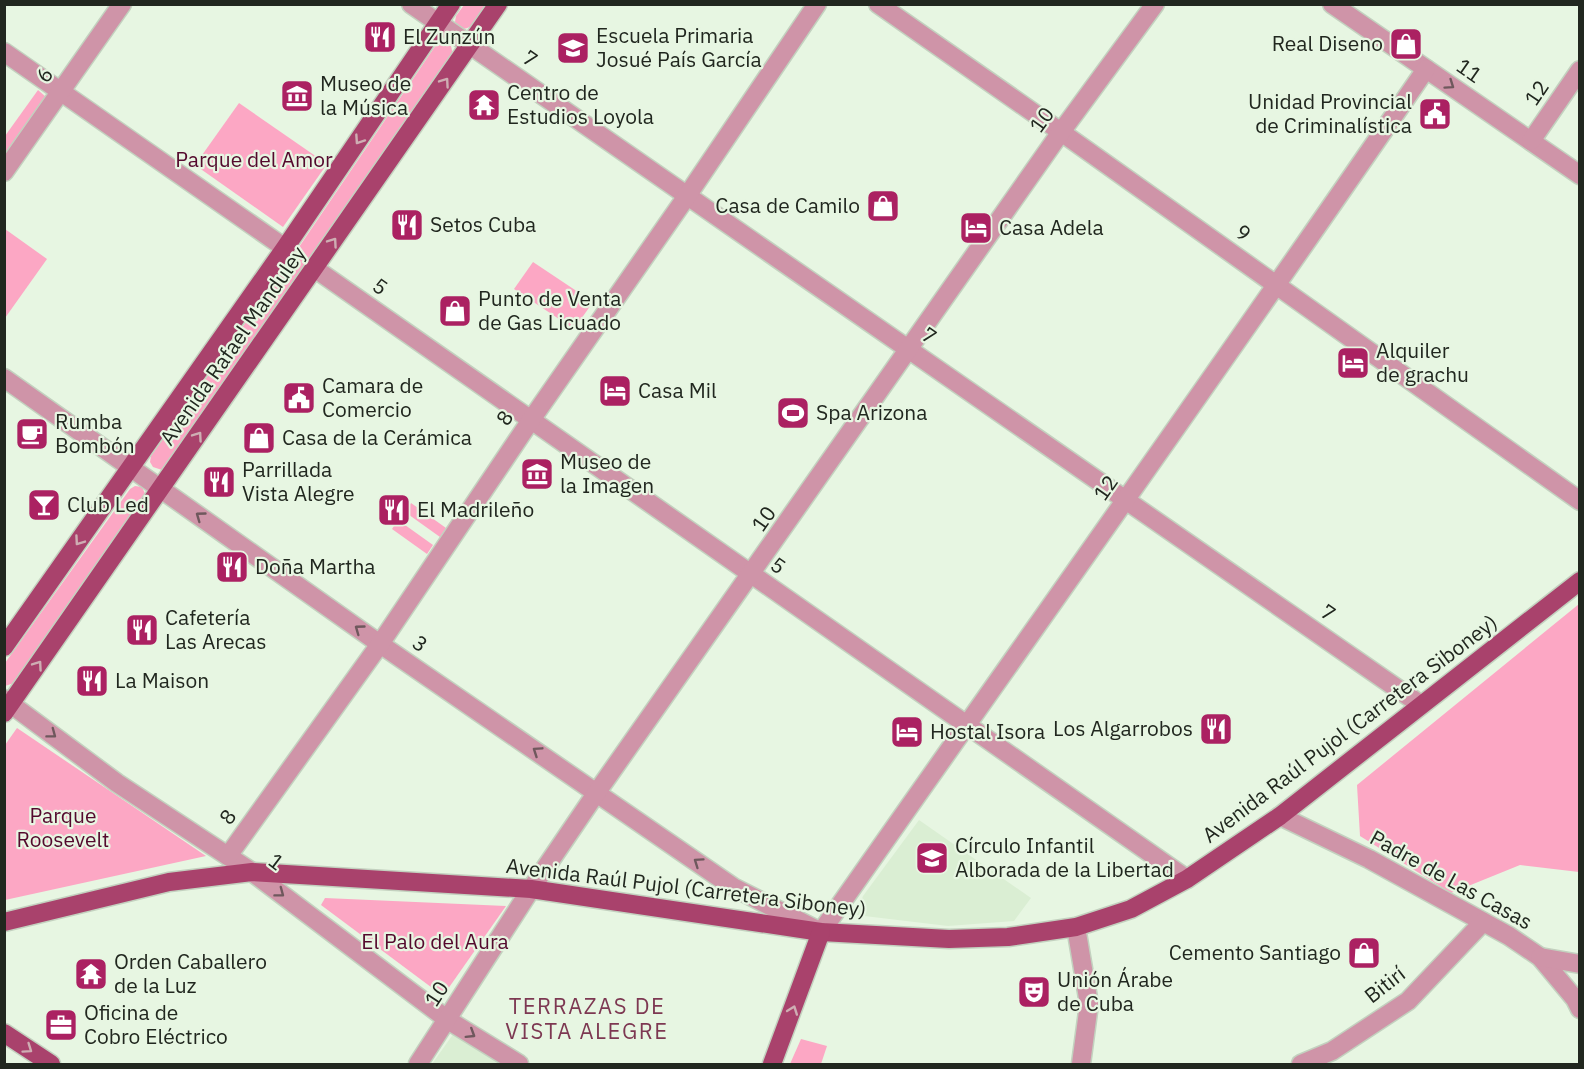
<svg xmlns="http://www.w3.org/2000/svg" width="1584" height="1069" font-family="'IBM Plex Sans',sans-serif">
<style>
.built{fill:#daeed3}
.green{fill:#fca7c4}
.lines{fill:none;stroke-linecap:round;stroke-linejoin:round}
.minor-casing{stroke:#c3d1bf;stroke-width:21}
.major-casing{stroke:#c3d1bf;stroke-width:21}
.minor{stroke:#cf94a8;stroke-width:18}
.major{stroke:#a9426c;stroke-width:18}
.oneway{stroke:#ceaeb3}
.oneway2{stroke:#6f585d}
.labels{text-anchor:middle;stroke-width:4.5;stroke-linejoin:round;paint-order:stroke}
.poi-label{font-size:21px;fill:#21271f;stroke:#e7f6e2;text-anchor:start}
.street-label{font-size:21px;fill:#21271f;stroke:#e7f6e2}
.park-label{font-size:21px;fill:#54092d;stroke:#e7f6e2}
.neighbourhood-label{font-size:22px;letter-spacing:1.5px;fill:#7d3852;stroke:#e7f6e2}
</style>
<rect width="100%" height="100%" fill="#e7f6e2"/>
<g class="built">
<polygon points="919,820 1031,898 1014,921 948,926 856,915 863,896"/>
<polygon points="454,1033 501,1064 432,1064"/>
</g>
<g class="green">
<path d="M464,5H488C481,14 474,30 461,29L455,22L456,16Z"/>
<polygon points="442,42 451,46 453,55 307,261 167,467 162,470 153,467 150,462 151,456 295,253 436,45"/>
<polygon points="38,90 46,97 5,159 5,136"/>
<polygon points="239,103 327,164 283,227 195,165"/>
<polygon points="5,229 47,259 5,318"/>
<polygon points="533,262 593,302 574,329 514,289"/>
<polygon points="135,486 142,487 146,496 14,683 5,686 5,663 130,489"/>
<polygon points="411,503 446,528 440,537 405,512"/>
<polygon points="398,520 433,545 427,554 392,529"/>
<polygon points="1579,604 1579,872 1520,865 1451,893 1360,836 1357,785"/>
<polygon points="17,728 206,856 5,900 5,745"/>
<polygon points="325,898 506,906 443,996 321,905"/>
<polygon points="801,1039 827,1046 821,1064 790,1064"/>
</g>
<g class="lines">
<g class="minor-casing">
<g id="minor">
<polyline points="411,4 1421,705"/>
<polyline points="878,4 1061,132 1580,501"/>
<polyline points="1332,4 1580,175"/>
<polyline points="4,52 285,248"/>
<polyline points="1531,141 1580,70"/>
<polyline points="4,172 122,4"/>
<polyline points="314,268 1187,879"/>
<path d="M4,378L380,644L733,887L821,932C1023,644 1227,359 1426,69"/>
<polyline points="4,699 117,783 252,872 448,1020 519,1064"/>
<polyline points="1280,816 1369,859 1509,936 1540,957 1575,999 1580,1009"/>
<polyline points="228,856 380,644 531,420 687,196 817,4"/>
<polyline points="1076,927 1089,1004 1081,1064"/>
<polyline points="1540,957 1580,964"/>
<polyline points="418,1064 531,889 597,792 1061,132 1155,4"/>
<polyline points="1301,1064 1332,1051 1408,1001 1483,922"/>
</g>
</g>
<g class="major-casing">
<g id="major">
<polyline points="4,647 285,248 451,4"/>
<polyline points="4,713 498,4"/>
<polyline points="4,922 169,882 252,872 531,889 821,932 949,939 1008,937 1076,927 1131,909 1187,879 1280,816 1580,581"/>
<polyline points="4,1033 51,1064"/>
<polyline points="772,1064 821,932"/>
</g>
</g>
<use href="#minor" class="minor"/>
<use href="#major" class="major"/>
</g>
<defs><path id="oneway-chevron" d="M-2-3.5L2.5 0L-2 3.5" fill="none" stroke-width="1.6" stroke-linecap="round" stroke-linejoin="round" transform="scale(1.5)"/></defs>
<g class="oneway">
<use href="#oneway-chevron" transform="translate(445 82) rotate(-55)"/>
<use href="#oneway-chevron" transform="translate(359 140) rotate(124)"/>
<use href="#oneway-chevron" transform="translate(333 242) rotate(-55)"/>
<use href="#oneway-chevron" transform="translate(198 436) rotate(-55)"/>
<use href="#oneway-chevron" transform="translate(79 541) rotate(125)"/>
<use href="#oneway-chevron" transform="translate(38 665) rotate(-55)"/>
<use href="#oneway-chevron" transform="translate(793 1010) rotate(-70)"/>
<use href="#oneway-chevron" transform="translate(28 1049) rotate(35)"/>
</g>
<g class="oneway2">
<use href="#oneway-chevron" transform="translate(1450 85) rotate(35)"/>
<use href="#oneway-chevron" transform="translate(200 516) rotate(-144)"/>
<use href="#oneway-chevron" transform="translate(359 629) rotate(-144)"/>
<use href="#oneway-chevron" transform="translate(52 734) rotate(37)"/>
<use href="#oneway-chevron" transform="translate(537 751) rotate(-146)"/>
<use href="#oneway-chevron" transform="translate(698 862) rotate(-145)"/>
<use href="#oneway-chevron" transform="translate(280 893) rotate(37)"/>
<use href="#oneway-chevron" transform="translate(471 1034) rotate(32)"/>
</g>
<defs>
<g id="restaurant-square" transform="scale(1.725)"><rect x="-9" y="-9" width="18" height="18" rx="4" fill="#ab2162" stroke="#e7f6e2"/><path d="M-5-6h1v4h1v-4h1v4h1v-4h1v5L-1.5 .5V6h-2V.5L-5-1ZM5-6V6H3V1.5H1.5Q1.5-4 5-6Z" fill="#fff"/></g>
<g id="shop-square" transform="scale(1.725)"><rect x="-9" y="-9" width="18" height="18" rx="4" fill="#ab2162" stroke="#e7f6e2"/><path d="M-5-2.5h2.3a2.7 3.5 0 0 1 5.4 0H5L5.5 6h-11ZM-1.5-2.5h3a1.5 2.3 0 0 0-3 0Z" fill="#fff"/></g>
<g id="school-square" transform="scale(1.725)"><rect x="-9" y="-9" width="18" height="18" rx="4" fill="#ab2162" stroke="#e7f6e2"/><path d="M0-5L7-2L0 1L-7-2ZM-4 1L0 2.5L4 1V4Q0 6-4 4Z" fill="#fff"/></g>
<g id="museum-square" transform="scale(1.725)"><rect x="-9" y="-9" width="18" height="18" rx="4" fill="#ab2162" stroke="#e7f6e2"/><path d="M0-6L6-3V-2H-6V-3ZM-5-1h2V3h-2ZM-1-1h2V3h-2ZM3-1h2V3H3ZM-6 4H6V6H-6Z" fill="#fff"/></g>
<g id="temple-square" transform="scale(1.725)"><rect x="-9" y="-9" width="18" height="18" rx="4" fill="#ab2162" stroke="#e7f6e2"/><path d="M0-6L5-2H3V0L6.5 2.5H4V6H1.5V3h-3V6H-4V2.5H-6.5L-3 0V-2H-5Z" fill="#fff"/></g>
<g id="civic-square" transform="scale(1.725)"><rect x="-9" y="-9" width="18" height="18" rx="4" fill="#ab2162" stroke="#e7f6e2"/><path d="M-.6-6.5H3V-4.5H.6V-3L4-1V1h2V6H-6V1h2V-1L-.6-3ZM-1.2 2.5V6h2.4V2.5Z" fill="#fff"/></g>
<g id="hotel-square" transform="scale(1.725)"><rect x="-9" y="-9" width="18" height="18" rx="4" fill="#ab2162" stroke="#e7f6e2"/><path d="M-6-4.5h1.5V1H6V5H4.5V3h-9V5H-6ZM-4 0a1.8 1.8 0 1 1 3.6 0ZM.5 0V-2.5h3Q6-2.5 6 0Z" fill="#fff"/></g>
<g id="stadium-square" transform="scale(1.725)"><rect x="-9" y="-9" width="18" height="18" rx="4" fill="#ab2162" stroke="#e7f6e2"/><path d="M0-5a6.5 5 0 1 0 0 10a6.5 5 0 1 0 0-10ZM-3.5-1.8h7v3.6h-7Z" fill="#fff"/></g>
<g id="cafe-square" transform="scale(1.725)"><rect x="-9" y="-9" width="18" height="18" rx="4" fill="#ab2162" stroke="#e7f6e2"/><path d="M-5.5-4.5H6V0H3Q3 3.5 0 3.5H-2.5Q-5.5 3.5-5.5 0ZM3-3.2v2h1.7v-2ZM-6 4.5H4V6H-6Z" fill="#fff"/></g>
<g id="bar-square" transform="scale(1.725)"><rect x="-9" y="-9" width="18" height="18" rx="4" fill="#ab2162" stroke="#e7f6e2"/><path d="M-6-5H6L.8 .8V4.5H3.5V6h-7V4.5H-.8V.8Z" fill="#fff"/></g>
<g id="theatre-square" transform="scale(1.725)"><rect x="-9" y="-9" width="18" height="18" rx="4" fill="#ab2162" stroke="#e7f6e2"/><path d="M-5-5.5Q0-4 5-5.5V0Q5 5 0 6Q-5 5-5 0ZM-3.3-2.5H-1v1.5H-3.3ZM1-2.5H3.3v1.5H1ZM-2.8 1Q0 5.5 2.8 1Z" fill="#fff"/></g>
<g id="office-square" transform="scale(1.725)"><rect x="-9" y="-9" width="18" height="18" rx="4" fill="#ab2162" stroke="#e7f6e2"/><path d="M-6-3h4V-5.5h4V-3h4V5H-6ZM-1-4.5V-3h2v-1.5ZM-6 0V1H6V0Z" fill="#fff"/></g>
</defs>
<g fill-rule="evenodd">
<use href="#restaurant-square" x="380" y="37"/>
<use href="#shop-square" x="1406" y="44"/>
<use href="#school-square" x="573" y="48"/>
<use href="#museum-square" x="297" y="96"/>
<use href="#temple-square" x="484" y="105"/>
<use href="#civic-square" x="1435" y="114"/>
<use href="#shop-square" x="883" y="206"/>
<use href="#restaurant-square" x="407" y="225"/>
<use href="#hotel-square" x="976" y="228"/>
<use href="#shop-square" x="455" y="311"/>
<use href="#hotel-square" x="1353" y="363"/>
<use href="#hotel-square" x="615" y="391"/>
<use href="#civic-square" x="299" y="398"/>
<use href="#stadium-square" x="793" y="413"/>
<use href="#cafe-square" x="32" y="434"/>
<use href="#shop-square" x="259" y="438"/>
<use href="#museum-square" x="537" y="474"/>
<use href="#restaurant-square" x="219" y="482"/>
<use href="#bar-square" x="44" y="505"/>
<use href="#restaurant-square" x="394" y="510"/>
<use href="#restaurant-square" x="232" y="567"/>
<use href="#restaurant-square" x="142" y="630"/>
<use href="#restaurant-square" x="92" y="681"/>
<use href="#restaurant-square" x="1216" y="729"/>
<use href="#hotel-square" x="907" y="732"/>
<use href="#school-square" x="932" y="858"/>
<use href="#shop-square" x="1364" y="953"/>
<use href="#temple-square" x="91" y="974"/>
<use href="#theatre-square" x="1034" y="992"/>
<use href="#office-square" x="61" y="1025"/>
</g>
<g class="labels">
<g class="poi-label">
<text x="596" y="43">Escuela Primaria<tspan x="596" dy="24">Josué País García</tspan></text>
<text x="403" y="44">El Zunzún</text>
<text x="1383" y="51" text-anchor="end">Real Diseno</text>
<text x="320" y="91">Museo de<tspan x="320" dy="24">la Música</tspan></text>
<text x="507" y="100">Centro de<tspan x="507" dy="24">Estudios Loyola</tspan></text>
<text x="1412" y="109" text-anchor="end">Unidad Provincial<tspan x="1412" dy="24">de Criminalística</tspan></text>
<text x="860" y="213" text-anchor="end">Casa de Camilo</text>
<text x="430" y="232">Setos Cuba</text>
<text x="999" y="235">Casa Adela</text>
<text x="478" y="306">Punto de Venta<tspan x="478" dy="24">de Gas Licuado</tspan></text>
<text x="1376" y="358">Alquiler<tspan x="1376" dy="24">de grachu</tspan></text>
<text x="322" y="393">Camara de<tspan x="322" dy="24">Comercio</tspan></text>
<text x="638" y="398">Casa Mil</text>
<text x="816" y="420">Spa Arizona</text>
<text x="55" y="429">Rumba<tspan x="55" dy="24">Bombón</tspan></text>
<text x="282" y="445">Casa de la Cerámica</text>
<text x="560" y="469">Museo de<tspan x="560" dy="24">la Imagen</tspan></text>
<text x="242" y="477">Parrillada<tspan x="242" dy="24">Vista Alegre</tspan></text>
<text x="67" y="512">Club Led</text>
<text x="417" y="517">El Madrileño</text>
<text x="255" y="574">Doña Martha</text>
<text x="165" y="625">Cafetería<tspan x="165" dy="24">Las Arecas</tspan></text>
<text x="115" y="688">La Maison</text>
<text x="1193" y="736" text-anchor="end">Los Algarrobos</text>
<text x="930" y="739">Hostal Isora</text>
<text x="955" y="853">Círculo Infantil<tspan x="955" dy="24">Alborada de la Libertad</tspan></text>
<text x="1341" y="960" text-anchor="end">Cemento Santiago</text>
<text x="114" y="969">Orden Caballero<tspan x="114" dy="24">de la Luz</tspan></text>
<text x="1057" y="987">Unión Árabe<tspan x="1057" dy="24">de Cuba</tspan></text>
<text x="84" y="1020">Oficina de<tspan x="84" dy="24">Cobro Eléctrico</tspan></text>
</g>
<g class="street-label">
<text transform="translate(530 59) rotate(35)" y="7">7</text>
<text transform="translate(1469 71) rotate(35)" y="7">11</text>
<text transform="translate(45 75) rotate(-55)" y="7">6</text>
<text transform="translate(1537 93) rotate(-56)" y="7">12</text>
<text transform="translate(1042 120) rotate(-54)" y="7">10</text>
<text transform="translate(1243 233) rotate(36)" y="7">9</text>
<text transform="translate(380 287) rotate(35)" y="7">5</text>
<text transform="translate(929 336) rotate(35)" y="7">7</text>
<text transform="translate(233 346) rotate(-55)" y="7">Avenida Rafael Manduley</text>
<text transform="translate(505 418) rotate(-56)" y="7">8</text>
<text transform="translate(1106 488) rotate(-55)" y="7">12</text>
<text transform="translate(764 519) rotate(-55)" y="7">10</text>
<text transform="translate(778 566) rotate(35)" y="7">5</text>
<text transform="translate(1328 613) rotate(35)" y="7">7</text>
<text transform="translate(420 644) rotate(34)" y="7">3</text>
<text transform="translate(1350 729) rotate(-37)" y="7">Avenida Raúl Pujol (Carretera Siboney)</text>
<text transform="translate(228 817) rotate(-54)" y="7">8</text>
<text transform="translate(276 862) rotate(37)" y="7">1</text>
<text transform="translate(1451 880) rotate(29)" y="7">Padre de Las Casas</text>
<text transform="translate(686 888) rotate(7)" y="7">Avenida Raúl Pujol (Carretera Siboney)</text>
<text transform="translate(1385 985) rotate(-38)" y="7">Bitirí</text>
<text transform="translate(437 994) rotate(-57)" y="7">10</text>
</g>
<g class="park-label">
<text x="254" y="167">Parque del Amor</text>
<text x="63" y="823">Parque<tspan x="63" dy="24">Roosevelt</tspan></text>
<text x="435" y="949">El Palo del Aura</text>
</g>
<g class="neighbourhood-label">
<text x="587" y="1014">TERRAZAS DE<tspan x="587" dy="25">VISTA ALEGRE</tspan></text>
</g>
</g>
<rect width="1584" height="1069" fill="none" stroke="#21271f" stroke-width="12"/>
</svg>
